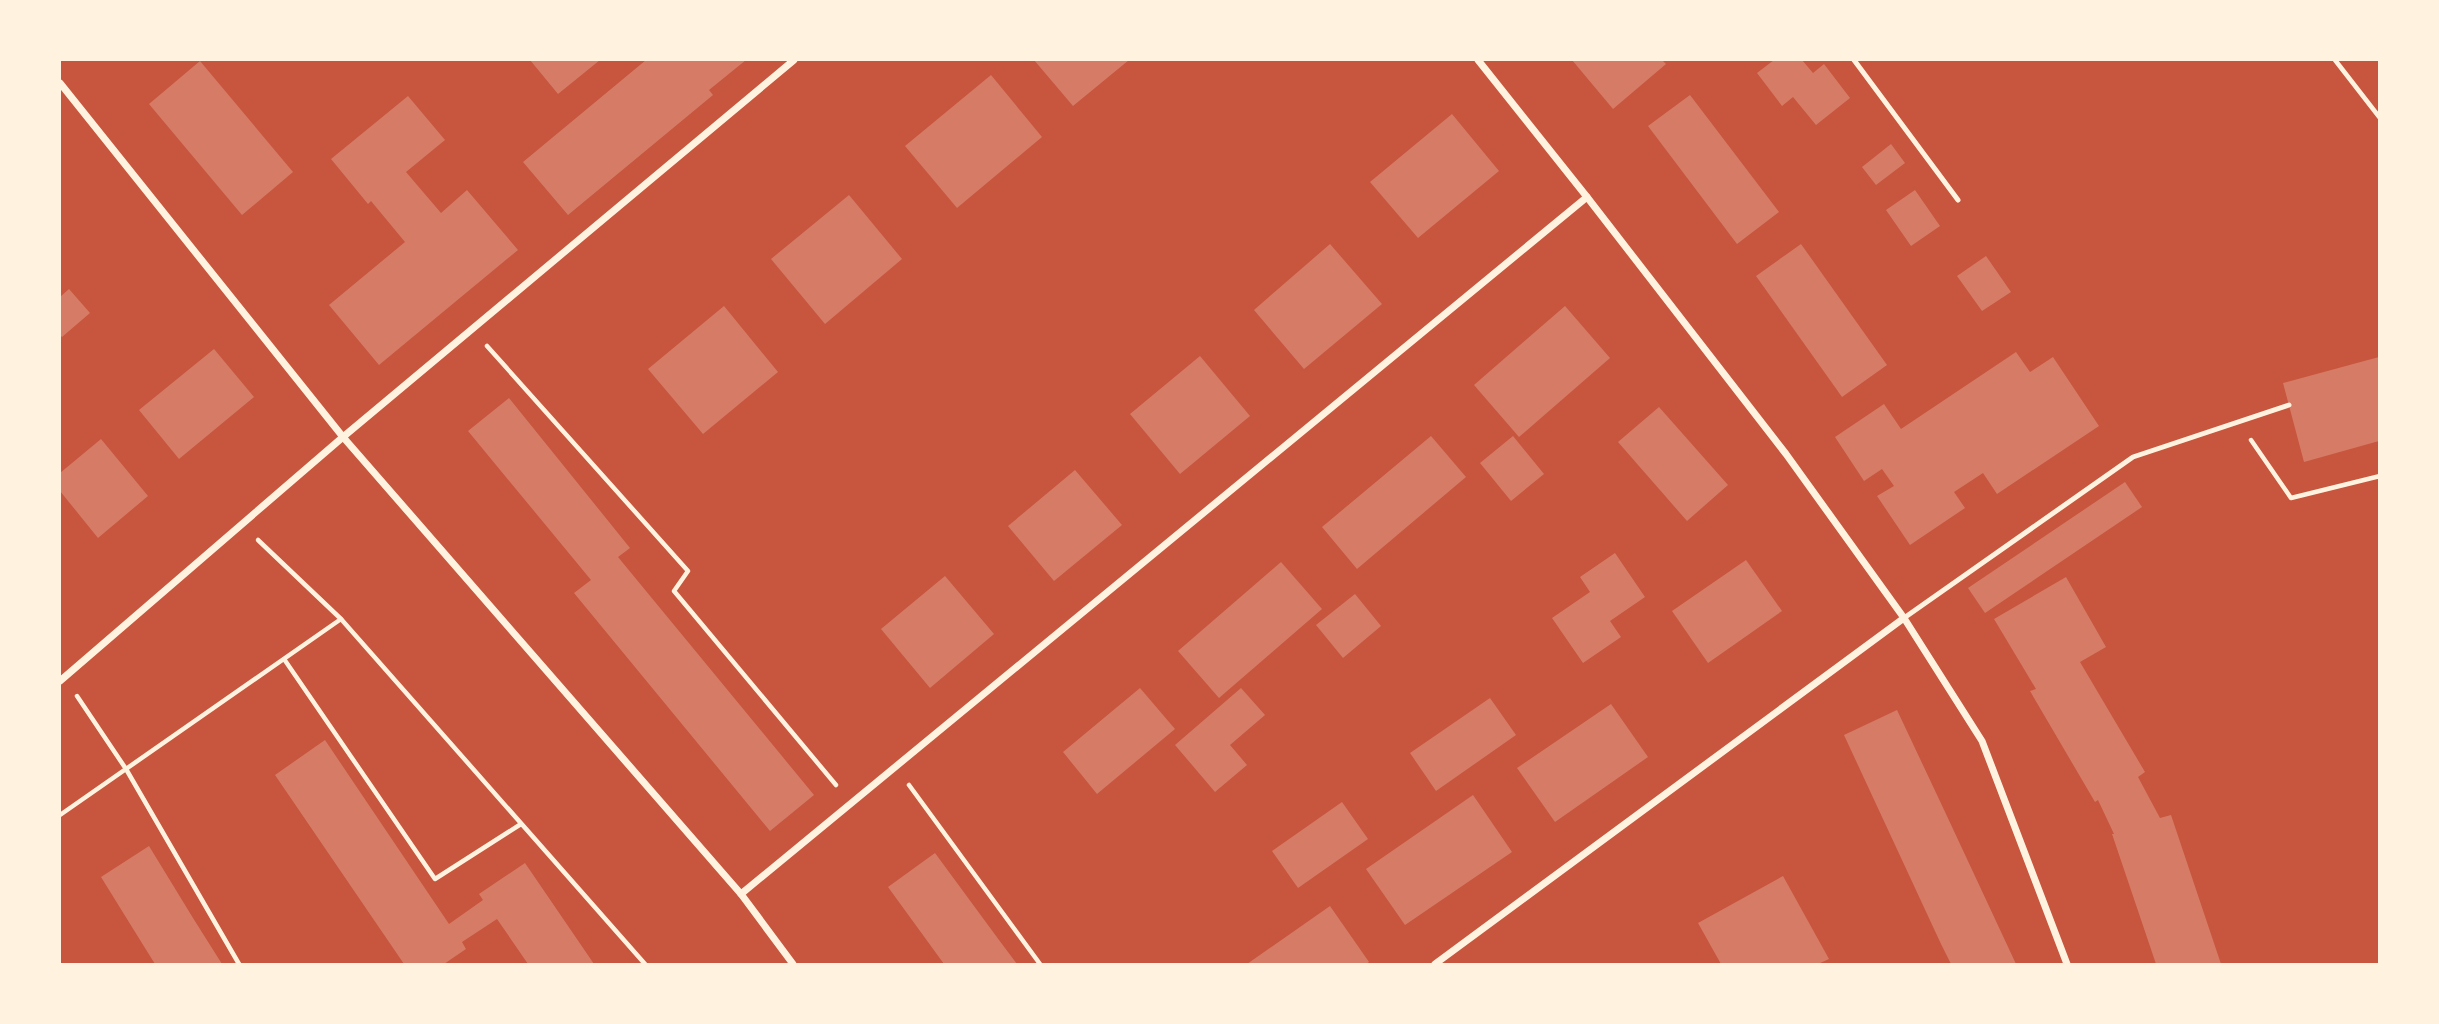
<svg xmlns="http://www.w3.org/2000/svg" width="2439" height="1024" font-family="Quicksand,sans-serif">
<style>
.building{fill:#d67c66}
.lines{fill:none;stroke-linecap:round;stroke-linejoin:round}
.path{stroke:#fff3e0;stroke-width:4.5}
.service{stroke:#fff3e0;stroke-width:5}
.minor{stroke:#fff3e0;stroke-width:7}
</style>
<rect width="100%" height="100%" fill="#c8553d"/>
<g class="building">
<polygon points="530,60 600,60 558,94"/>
<polygon points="646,60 746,60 709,90 713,95 568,215 523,162"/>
<polygon points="1034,60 1129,60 1073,106"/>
<polygon points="1572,60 1662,60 1666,64 1613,109"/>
<polygon points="1774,60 1802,60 1813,73 1824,64 1850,98 1816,125 1793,97 1782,106 1757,73"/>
<polygon points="200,61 293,172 242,215 149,104"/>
<polygon points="991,75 1042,137 957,208 905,146"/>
<polygon points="1690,95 1779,212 1737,244 1648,126"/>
<polygon points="408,96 445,140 406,172 441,213 467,190 518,250 379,365 329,305 405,242 371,201 368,204 331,159"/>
<polygon points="1452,114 1499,171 1418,238 1370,182"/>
<polygon points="1891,144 1905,163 1876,185 1862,167"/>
<polygon points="1915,190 1940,226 1911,246 1886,210"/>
<polygon points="849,195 902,259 825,324 771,259"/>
<polygon points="1330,244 1382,304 1304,369 1254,310"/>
<polygon points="1801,244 1887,365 1842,397 1756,276"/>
<polygon points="1986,256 2011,292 1982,311 1957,276"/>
<polygon points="69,289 90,313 62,337 60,335 60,297"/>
<polygon points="724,306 778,372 703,434 648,369"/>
<polygon points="1565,306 1610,358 1519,437 1474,385"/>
<polygon points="214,349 254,397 179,459 139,410"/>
<polygon points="2016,352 2030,372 2053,357 2099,426 1997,494 1983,473 1954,492 1965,508 1910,545 1877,496 1894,486 1882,469 1864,481 1835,437 1884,404 1901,429"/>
<polygon points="1200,356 1250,416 1180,474 1130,414"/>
<polygon points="2379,357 2379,441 2304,462 2283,383"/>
<polygon points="509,398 630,548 618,557 814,795 770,831 574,593 591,580 468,431"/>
<polygon points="1659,407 1728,485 1687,521 1618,442"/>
<polygon points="1431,436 1466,477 1357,569 1322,527"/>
<polygon points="1513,436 1544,474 1511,501 1480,463"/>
<polygon points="101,439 148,496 98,538 60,491 60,473"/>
<polygon points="1075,470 1122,525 1054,581 1008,526"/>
<polygon points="2125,482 2142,507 1985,613 1968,588"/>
<polygon points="1615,553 1645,597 1610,621 1621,637 1583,663 1552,618 1590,592 1580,577"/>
<polygon points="1746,560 1782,611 1708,663 1672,611"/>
<polygon points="1281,562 1322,609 1219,698 1178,651"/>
<polygon points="945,576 994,634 930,688 881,629"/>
<polygon points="2066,577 2106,647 2080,662 2145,772 2138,777 2160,818 2171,815 2221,964 2156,964 2112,834 2114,834 2098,800 2095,802 2030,691 2036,689 1994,619"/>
<polygon points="1355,594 1381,626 1343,658 1316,625"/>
<polygon points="1140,688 1175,729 1097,794 1063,752"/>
<polygon points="1241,688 1265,715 1230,745 1247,765 1215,792 1175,745"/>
<polygon points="1490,698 1516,735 1436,791 1410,753"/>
<polygon points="1611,704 1648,757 1555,822 1517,768"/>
<polygon points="1897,710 1946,814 2016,964 1951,964 1941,944 1844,735"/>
<polygon points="325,740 449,924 483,900 479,894 525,863 594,964 528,964 497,919 462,942 466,949 444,964 404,964 275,775"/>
<polygon points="1473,795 1512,852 1405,925 1366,869"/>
<polygon points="1342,802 1368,839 1298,888 1272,851"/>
<polygon points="149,846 193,918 222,964 155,964 145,948 101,877"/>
<polygon points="935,853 999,940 1017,964 944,964 888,887"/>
<polygon points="1783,876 1829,959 1818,964 1721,964 1698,923"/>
<polygon points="1330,906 1369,962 1366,964 1247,964"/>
</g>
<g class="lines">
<g class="path">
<polyline points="2335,60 2380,118"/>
<polyline points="487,346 688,571 674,591 836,785"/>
<polyline points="2251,440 2291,498 2380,476"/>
<polyline points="258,540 341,619"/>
<polyline points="284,659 435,879 521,824"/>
<polyline points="77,696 126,769 239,964"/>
<polyline points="909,785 1040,964"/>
<polyline points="60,815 341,619 645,964"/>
</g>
<g class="service">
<polyline points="1854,60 1958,200"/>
<polyline points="1904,618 2133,457 2289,405"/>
</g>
<g class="minor">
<polyline points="1478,60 1587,197 1786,454 1904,618 1982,741 2067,964"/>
<polyline points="60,83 343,437 741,894 793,964"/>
<polyline points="60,681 343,437 794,60"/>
<polyline points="741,894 1587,197"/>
<polyline points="1435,964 1904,618"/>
</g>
</g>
<rect width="2439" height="1024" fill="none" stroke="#fff3e0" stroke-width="122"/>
</svg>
